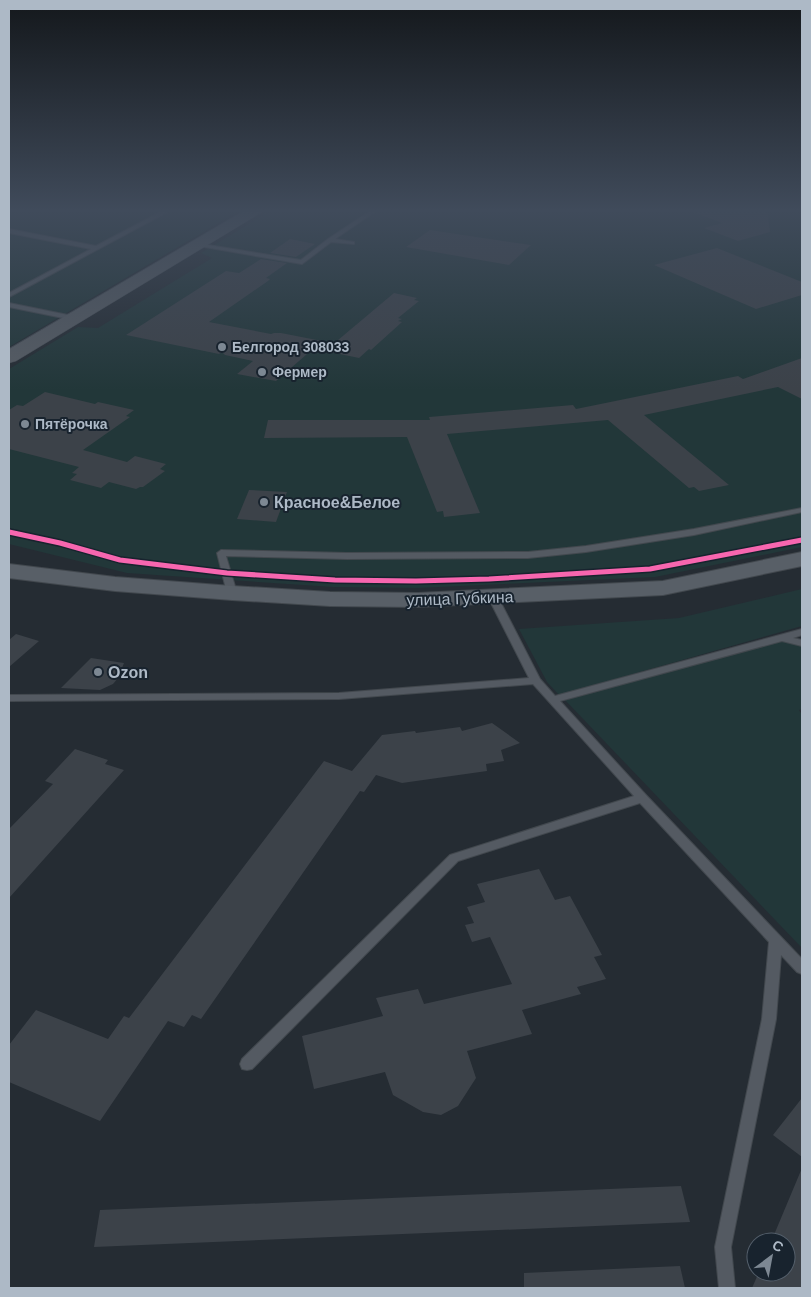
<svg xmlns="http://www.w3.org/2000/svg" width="811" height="1297" font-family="Arial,sans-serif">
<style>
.green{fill:#223739}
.building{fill:#3c4249}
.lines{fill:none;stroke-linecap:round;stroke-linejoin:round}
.service-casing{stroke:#42484e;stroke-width:2}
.secondary-casing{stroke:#42484e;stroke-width:2}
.primary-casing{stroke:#424950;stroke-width:1}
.service{fill:#545a62;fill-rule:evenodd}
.secondary{fill:#585f67;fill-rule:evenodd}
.primary{fill:#575d64;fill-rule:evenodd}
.cycleway-casing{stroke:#18232e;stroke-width:8}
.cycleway{stroke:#f766af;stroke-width:5}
.poi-dot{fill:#7d8893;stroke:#18232e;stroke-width:2}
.labels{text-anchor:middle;stroke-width:4;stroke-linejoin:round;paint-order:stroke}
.far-poi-label{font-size:14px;font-weight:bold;fill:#adb9c6;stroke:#18232e;text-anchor:start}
.poi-label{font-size:16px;font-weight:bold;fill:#adb9c6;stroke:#18232e;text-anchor:start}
.street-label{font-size:16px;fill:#adb9c6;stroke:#18232e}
</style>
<rect width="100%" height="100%" fill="#252c33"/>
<g class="green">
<polygon points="9,209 242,209 9,347"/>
<polygon points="273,209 802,209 802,547 655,577 417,588 333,587 127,573 9,544 9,369 78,327 98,328 212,258 201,253"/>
<polygon points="802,589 802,626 559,695 547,682 519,629 679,618"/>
<polygon points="783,640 802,646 802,709 799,710 802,715 802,948 565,700"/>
</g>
<g class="building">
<polygon points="688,209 767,209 770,232 738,241 704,228 722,223 688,210"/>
<polygon points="430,230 483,238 531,245 509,265 406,247"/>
<polygon points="290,239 315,244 296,257 270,253"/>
<polygon points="717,248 802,282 802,295 756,309 654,265"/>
<polygon points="261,259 287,263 266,278 270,279 268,281 209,322 271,334 274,333 281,333 322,341 276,381 237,374 253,361 225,355 222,352 219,354 126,335 226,271 239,273"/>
<polygon points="394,293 417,298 414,300 419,301 398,318 402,319 398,321 402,322 371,350 369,349 359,358 325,351"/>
<polygon points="802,358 802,399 778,387 644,415 729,485 699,491 694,487 689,488 608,420 447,434 480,513 444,517 443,511 437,512 407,437 264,438 268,420 430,420 429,417 573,405 576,409 738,376 743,379"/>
<polygon points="45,392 95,404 98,402 134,410 126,416 130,417 83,450 127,462 135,456 166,464 160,469 165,471 143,487 140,487 136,489 109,482 101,488 70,480 77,474 72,473 79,467 9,449 9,410 17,405 23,406"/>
<polygon points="249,490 287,492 276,522 237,519"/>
<polygon points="16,634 39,641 9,667 9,640"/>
<polygon points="91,658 124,663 118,678 113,684 100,690 61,688"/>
<polygon points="492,723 520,743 501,750 504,761 486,764 487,771 402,783 376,775 364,792 360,791 201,1019 192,1015 184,1027 168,1021 100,1121 9,1082 9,1045 36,1010 108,1039 124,1016 129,1018 324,761 352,771 382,735 415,731 416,733 460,727 462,731"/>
<polygon points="75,749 108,760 105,764 124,770 9,898 9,829 53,784 45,781"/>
<polygon points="539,869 555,900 570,896 602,955 594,957 606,979 577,987 581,994 522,1010 532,1034 467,1051 476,1078 458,1106 441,1115 423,1112 393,1095 385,1072 314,1089 302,1036 383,1016 376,998 418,989 424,1004 512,984 490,937 472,942 465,925 474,923 467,907 485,902 477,884"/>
<polygon points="802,1098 802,1157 773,1135"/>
<polygon points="802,1168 802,1288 752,1288 759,1272 786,1272 786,1242 771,1242"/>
<polygon points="681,1186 690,1222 94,1247 100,1210"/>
<polygon points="680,1266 685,1288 524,1288 524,1273"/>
</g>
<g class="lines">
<g class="service-casing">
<g id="service">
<polygon points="166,209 173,209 9,297 9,293 91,249 9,233 9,229 96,246"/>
<polygon points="373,209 379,209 335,239 354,242 354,244 331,242 302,264 193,245 196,243 301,260 328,239"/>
<polygon points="9,303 73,316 76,318 73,320 9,307"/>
<polygon points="802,508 802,512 694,535 586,552 528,558 347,559 226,556 237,593 232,596 227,593 217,553 221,550 347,553 528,552 586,546 694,529"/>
<polygon points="493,594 498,597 540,679 555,696 802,629 802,635 793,638 802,640 802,646 782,641 560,701 646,795 802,959 802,974 797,972 781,955 776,1019 731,1247 735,1288 719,1288 715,1247 762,1019 769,942 640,803 458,861 252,1069 247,1070 242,1069 240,1064 242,1059 450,855 634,796 533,684 339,699 9,701 9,695 339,693 529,678 488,597"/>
</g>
</g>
<g class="secondary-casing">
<polygon id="secondary" points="802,552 802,566 663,595 418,607 330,606 232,600 115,591 9,578 9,564 115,577 232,586 330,592 418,593 663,581"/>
</g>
<g class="primary-casing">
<polygon id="primary" points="247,209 264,209 262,212 16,361 9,363 9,349"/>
</g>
<use href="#service" class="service"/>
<use href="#secondary" class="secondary"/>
<use href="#primary" class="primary"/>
<g class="cycleway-casing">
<polyline id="cycleway" points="9,532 60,543 120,560 227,573 335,580 416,581 489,579 650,569 802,540"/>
</g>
<use href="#cycleway" class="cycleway"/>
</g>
<linearGradient id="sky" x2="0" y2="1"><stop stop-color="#14181c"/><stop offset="0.54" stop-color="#404b5b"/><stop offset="1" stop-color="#404b5b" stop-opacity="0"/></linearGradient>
<rect width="811" height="390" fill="url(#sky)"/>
<g class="poi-dot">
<circle cx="222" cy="347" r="5"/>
<circle cx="262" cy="372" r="5"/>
<circle cx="25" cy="424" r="5"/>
<circle cx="264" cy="502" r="5"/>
<circle cx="98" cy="672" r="5"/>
</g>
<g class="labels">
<g class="far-poi-label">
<text x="232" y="352">Белгород 308033</text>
<text x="272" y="377">Фермер</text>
<text x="35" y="429">Пятёрочка</text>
</g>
<g class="poi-label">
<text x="274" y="508">Красное&amp;Белое</text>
<text x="108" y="678">Ozon</text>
</g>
<g class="street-label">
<text transform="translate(460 598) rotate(-2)" y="6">улица Губкина</text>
</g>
</g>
<rect width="811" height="1297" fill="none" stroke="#adb9c6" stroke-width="20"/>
<g transform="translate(771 1257) rotate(32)"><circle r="24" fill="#18232e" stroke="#545f6b"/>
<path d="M0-4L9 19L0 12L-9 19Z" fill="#7d8893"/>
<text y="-8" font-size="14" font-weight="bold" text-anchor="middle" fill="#adb9c6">С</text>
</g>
</svg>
